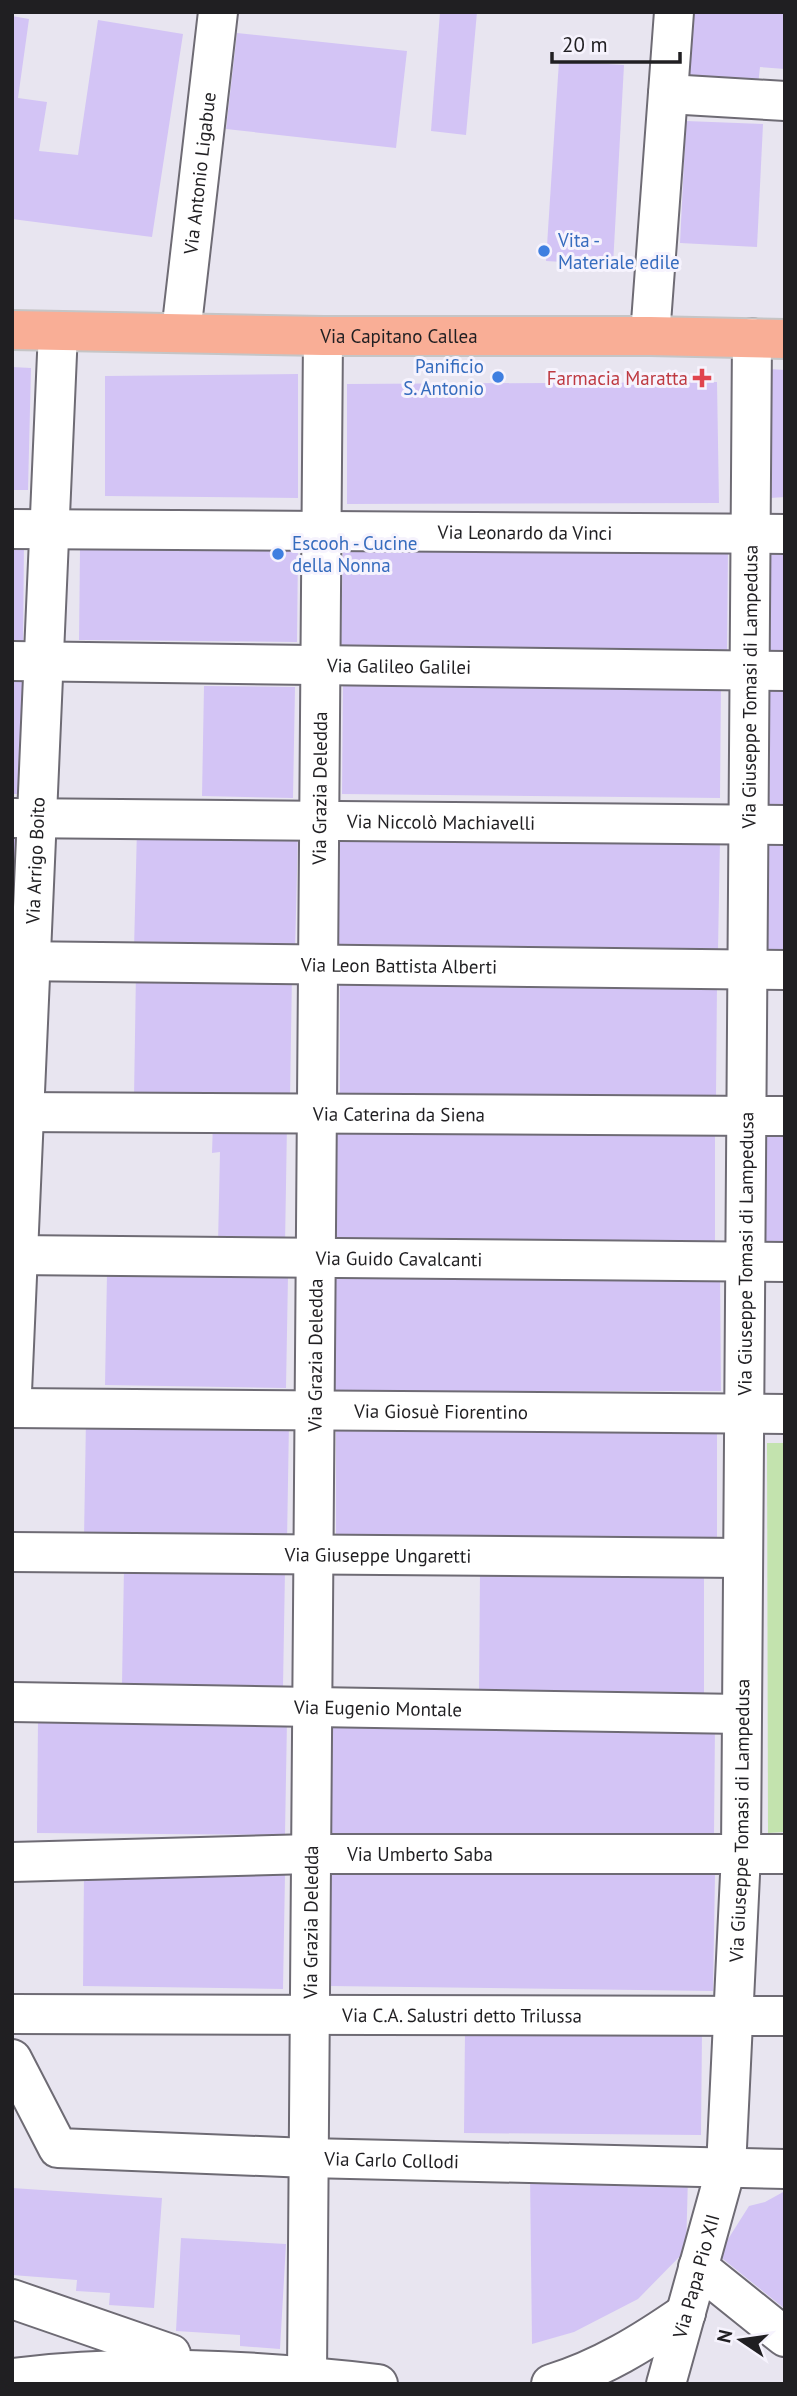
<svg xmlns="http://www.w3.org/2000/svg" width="797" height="2396" font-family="'PT Sans',sans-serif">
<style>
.green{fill:#c3e3ae}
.building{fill:#d3c4f5}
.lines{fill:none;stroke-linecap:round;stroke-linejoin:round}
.minor-casing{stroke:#6e6b74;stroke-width:42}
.major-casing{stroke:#c5c5c6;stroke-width:42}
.minor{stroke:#fff;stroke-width:38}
.major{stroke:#f9ae96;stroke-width:38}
.shop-dot{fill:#3f7fe0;stroke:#f6f3fd;stroke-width:2.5}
.health-dot{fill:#e0444e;stroke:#f6f3fd;stroke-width:2.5}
.labels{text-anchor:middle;stroke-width:6;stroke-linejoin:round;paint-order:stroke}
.street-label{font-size:19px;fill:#201f22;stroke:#f6f3fd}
.shop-label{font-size:19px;fill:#366cbe;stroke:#f6f3fd;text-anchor:start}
.health-label{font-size:19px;fill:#be3a42;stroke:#f6f3fd;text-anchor:end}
</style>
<rect width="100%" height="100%" fill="#e8e5f0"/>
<polygon class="green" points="767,1443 785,1443 785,1832 768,1833"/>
<g class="building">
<polygon points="440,12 477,12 466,135 431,131"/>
<polygon points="689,12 785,12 785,69 760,67 758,85 685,80"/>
<polygon points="12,16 29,19 18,98 47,102 39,151 78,155 98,20 183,34 152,237 12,219"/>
<polygon points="237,33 407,51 396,148 226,129"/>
<polygon points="559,61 624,65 613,265 546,261"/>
<polygon points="686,121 763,124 757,247 680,243"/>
<polygon points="12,367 31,368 28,490 12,490"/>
<polygon points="769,369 785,370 785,497 770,498"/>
<polygon points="298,374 298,498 105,496 105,376"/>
<polygon points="717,382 719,503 347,504 347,384"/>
<polygon points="12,541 24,542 23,646 12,646"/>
<polygon points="767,543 785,543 785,655 765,654"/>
<polygon points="343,544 728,548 727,654 341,649"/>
<polygon points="80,549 298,550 297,642 79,640"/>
<polygon points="12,675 25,676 24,794 12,794"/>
<polygon points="343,681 721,683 720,798 342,794"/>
<polygon points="204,686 295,687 293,798 202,796"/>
<polygon points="770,686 785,686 785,809 769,809"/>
<polygon points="137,828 298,831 295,952 134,949"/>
<polygon points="12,830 22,830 12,947"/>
<polygon points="339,836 720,840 718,950 338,946"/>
<polygon points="769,840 785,840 785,950 767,949"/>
<polygon points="136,971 292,973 290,1100 134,1098"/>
<polygon points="340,982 717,984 716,1097 340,1096"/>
<polygon points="213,1122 287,1124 285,1245 218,1244 220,1152 212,1153"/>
<polygon points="333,1128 715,1130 715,1242 332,1241"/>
<polygon points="762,1132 785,1132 785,1245 761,1245"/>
<polygon points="107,1273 288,1276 286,1388 105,1385"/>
<polygon points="335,1273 720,1274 721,1391 335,1391"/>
<polygon points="86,1419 289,1422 287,1542 84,1538"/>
<polygon points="336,1425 717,1426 717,1541 336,1540"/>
<polygon points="124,1567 285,1570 283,1687 122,1684"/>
<polygon points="480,1570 704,1571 704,1693 479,1693"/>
<polygon points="38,1719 287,1720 285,1835 37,1833"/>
<polygon points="332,1724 715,1724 714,1838 332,1838"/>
<polygon points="331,1870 715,1874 713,1991 330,1986"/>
<polygon points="84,1872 285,1875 283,1989 83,1986"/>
<polygon points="465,2031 702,2032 701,2135 464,2133"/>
<polygon points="530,2173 688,2177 686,2250 638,2299 574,2332 532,2344"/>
<polygon points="12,2188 162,2198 154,2308 109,2305 110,2293 76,2291 77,2280 12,2275"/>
<polygon points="785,2191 785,2309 718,2255 749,2206 765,2202"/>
<polygon points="181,2238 286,2244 280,2349 240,2346 240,2335 176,2331"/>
</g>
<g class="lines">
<g class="minor-casing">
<g id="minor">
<polyline points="668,94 785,101"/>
<path id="s1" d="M181,333L218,12"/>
<polyline points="650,336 674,12"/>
<path id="s2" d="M12,529L785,534"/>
<path id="s3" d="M12,661L785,671"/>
<path id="s4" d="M12,818L785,825"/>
<path id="s5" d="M12,961L785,970"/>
<path id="s6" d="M12,1112L785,1116"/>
<path id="s7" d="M12,1255L785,1262"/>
<path id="s8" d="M12,1392L58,331"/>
<path id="s9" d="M12,1408L785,1414"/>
<path id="s10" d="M12,1552L743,1558"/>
<path id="s11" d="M12,1702L742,1714"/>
<path id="s12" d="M12,1862L311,1854H785"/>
<path id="s13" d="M12,2014L785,2016"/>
<path id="s14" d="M12,2059L58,2148L308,2158L785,2169"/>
<polyline points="698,2267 785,2337"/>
<polyline points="12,2299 171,2354 169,2370"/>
<path id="s15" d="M307,2375L323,336"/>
<path d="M12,2378C133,2363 258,2370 378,2384"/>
<path d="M551,2384C601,2369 644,2342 686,2313"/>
<path id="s16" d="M666,2384L726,2168L741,1854L752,338"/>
</g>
</g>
<g class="major-casing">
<g id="major">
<path id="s17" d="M12,330L323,336H650L785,339"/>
</g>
</g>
<use href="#minor" class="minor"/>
<use href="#major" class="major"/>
</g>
<g class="shop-dot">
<circle cx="544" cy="251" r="7"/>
<circle cx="498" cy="377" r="7"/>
<circle cx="278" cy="554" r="7"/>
</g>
<path class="health-dot" d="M698.5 367.5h7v7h7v7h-7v7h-7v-7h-7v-7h7z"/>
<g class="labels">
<g class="street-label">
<text dy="7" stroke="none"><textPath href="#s1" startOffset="161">Via Antonio Ligabue</textPath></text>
<text dy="7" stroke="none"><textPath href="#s17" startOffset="387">Via Capitano Callea</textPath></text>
<text dy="7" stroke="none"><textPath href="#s2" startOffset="513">Via Leonardo da Vinci</textPath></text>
<text dy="7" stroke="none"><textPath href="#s3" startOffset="387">Via Galileo Galilei</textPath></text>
<text dy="7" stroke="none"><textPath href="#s16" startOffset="1706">Via Giuseppe Tomasi di Lampedusa</textPath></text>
<text dy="7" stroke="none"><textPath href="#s15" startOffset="1587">Via Grazia Deledda</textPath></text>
<text dy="7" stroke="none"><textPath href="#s4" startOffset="429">Via Niccolò Machiavelli</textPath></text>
<text dy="7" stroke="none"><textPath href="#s8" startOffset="532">Via Arrigo Boito</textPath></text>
<text dy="7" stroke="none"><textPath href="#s5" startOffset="387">Via Leon Battista Alberti</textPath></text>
<text dy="7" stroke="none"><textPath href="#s6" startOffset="387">Via Caterina da Siena</textPath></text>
<text dy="7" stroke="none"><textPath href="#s16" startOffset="1139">Via Giuseppe Tomasi di Lampedusa</textPath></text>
<text dy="7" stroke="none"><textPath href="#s7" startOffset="387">Via Guido Cavalcanti</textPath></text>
<text dy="7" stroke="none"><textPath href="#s15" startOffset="1020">Via Grazia Deledda</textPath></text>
<text dy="7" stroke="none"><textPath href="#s9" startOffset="429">Via Giosuè Fiorentino</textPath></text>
<text dy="7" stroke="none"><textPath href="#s10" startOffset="366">Via Giuseppe Ungaretti</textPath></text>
<text dy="7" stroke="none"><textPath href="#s11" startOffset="366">Via Eugenio Montale</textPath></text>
<text dy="7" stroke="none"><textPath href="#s16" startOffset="572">Via Giuseppe Tomasi di Lampedusa</textPath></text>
<text dy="7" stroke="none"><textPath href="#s12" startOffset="408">Via Umberto Saba</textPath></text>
<text dy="7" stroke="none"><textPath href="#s15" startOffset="453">Via Grazia Deledda</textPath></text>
<text dy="7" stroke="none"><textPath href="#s13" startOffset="450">Via C.A. Salustri detto Trilussa</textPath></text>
<text dy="7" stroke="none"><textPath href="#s14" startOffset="434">Via Carlo Collodi</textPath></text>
<text dy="7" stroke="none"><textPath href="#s16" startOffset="112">Via Papa Pio XII</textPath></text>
</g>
<g class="shop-label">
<text x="558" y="247">Vita -<tspan x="558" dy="22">Materiale edile</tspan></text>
<text x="484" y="373" text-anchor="end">Panificio<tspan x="484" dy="22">S. Antonio</tspan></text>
<text x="292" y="550">Escooh - Cucine<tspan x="292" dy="22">della Nonna</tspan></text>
</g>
<g class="health-label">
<text x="688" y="385">Farmacia Maratta</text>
</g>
</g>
<rect width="797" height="2396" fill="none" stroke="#201f22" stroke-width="28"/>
<g transform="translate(741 2340) rotate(283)" stroke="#f6f3fd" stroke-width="5" paint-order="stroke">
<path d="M0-5L12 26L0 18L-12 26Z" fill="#201f22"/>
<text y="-10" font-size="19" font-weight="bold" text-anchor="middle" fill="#201f22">N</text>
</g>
<path d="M552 52v10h128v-10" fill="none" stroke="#201f22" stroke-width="3.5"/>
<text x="562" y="52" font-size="21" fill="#201f22" stroke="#f6f3fd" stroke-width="5" paint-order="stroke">20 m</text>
</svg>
